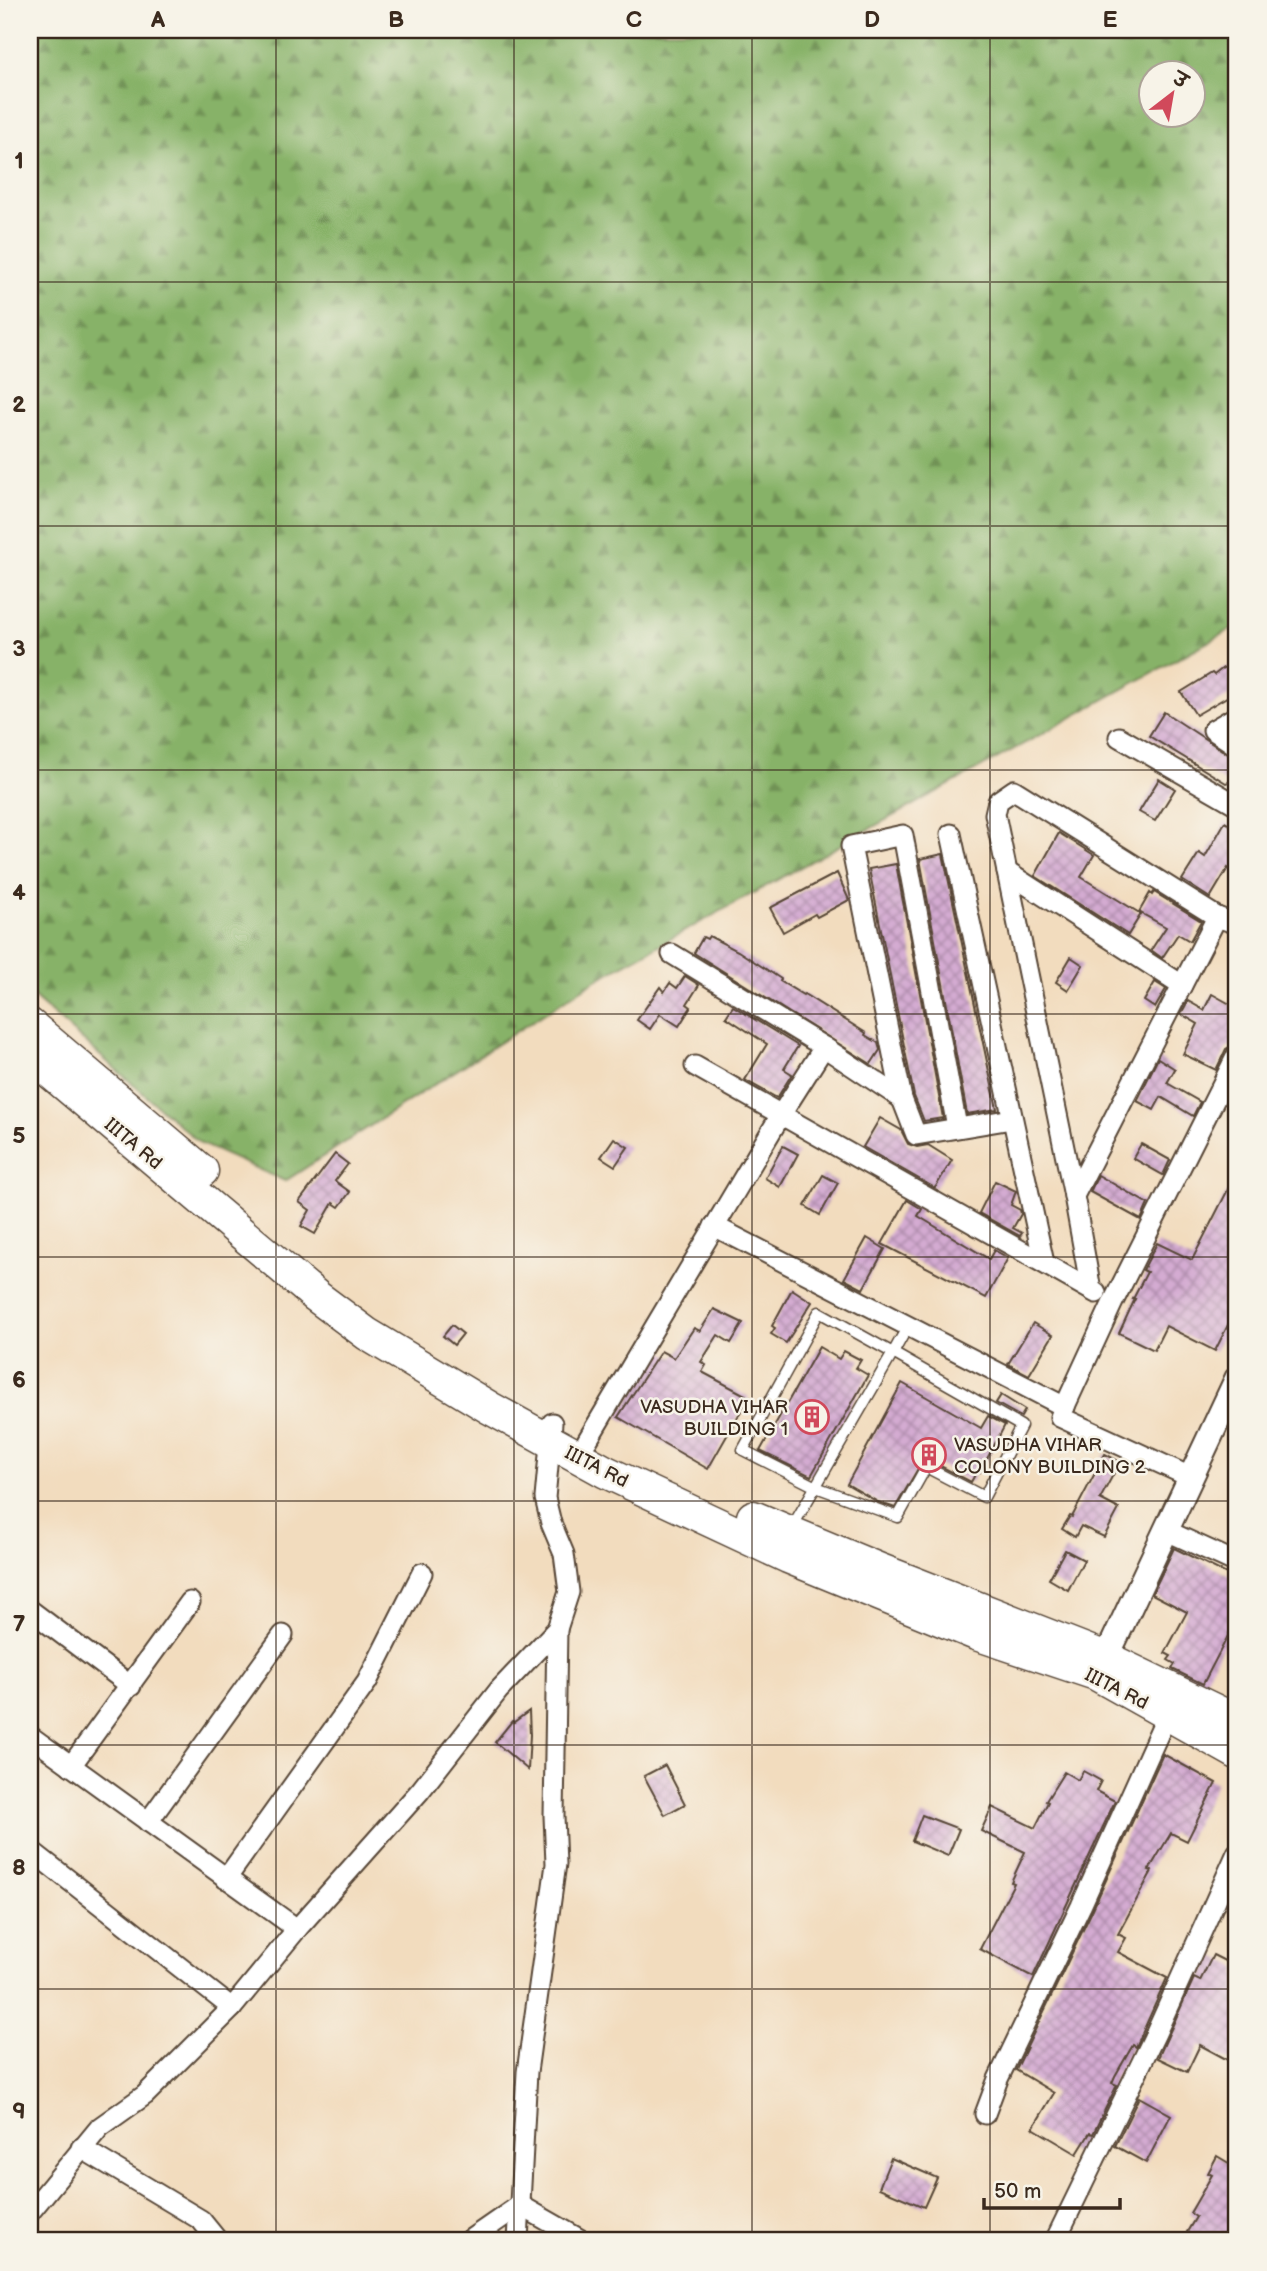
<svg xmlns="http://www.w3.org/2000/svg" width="1267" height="2271" font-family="'Balsamiq Sans','Playpen Sans Deva',sans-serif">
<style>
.forest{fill:url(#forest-firs);stroke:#616e43;stroke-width:2;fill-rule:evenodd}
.building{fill:url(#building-cross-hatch)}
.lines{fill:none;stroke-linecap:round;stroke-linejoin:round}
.service-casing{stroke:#564536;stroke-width:13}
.minor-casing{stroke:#564536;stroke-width:23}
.tertiary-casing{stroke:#564536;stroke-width:28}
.primary-casing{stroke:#564536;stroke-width:35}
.service{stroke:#fff;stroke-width:10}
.minor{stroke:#fff;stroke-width:19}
.tertiary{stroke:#fff;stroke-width:24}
.primary{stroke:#fff;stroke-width:32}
.grid{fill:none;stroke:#3b2a1e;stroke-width:2;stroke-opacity:0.55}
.labels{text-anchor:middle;stroke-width:5;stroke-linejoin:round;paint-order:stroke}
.street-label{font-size:19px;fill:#3b2a1e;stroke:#f7f3e8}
.poi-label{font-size:19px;fill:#3b2a1e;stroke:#f7f3e8;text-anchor:end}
.neatline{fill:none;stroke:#3b2a1e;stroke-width:2.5}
.grid-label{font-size:23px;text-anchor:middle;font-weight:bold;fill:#3b2a1e}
</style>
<defs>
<pattern id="forest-firs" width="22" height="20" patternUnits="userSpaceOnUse" patternTransform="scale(1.75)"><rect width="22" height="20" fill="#87b268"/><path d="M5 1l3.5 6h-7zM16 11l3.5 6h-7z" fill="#709155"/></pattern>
<pattern id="building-cross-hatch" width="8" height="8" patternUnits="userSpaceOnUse" patternTransform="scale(1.75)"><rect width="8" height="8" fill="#d4abd2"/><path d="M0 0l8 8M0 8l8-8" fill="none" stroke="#ad8baa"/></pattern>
</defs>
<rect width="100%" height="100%" fill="#f7f3e8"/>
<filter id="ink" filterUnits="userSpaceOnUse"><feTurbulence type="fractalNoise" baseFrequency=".0143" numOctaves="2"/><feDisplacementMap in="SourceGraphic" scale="14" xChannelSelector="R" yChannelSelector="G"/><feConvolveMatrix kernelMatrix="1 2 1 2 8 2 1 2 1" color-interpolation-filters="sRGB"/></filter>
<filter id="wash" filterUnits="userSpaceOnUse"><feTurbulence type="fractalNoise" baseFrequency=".00686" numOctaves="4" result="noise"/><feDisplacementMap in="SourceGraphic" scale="28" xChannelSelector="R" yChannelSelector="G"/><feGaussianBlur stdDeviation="1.57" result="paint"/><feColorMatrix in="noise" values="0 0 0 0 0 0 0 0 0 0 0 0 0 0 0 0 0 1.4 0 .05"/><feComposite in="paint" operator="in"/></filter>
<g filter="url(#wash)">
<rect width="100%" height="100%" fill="#f2dcbe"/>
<path class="forest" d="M30,30H1237V626L596,980L285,1181L201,1144L30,994ZM1152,74H1194V116H1152Z"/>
<g id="blocks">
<g class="building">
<polygon points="1231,666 1237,676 1237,691 1196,715 1181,692 1212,673 1214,675 1223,668"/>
<polygon points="1164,712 1237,760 1237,784 1232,781 1226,783 1149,736"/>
<polygon points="1159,779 1175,789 1155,821 1139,812"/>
<polygon points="1225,822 1237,829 1237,874 1228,868 1210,898 1182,880 1199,853 1205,857"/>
<polygon points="1059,833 1094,855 1081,877 1141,914 1128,935 1035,876"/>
<polygon points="943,854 997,1109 967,1114 920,859"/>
<polygon points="896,864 943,1118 924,1121 914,1096 869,869"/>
<polygon points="837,873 849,900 817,917 815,914 783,932 770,908"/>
<polygon points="1154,892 1201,921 1190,941 1178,934 1162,958 1151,950 1166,927 1139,912 1150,893 1152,895"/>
<polygon points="709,936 738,951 781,979 780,981 803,995 804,994 866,1033 865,1035 878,1043 880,1050 871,1064 694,953 703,937 707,939"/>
<polygon points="1071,957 1083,965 1068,990 1056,982"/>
<polygon points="685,976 699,985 687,1004 691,1007 679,1026 660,1014 650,1029 637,1020 660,987 664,992 670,983 677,988"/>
<polygon points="1155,982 1166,989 1155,1008 1144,1001"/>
<polygon points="1212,994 1237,1008 1237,1043 1226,1049 1216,1070 1183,1054 1198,1024 1181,1014 1188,1001 1204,1010"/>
<polygon points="733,1006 798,1046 784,1069 792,1074 777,1098 745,1080 767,1044 726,1017"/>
<polygon points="1158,1058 1175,1069 1167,1083 1200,1102 1193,1116 1161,1097 1154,1110 1137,1101"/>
<polygon points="880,1118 901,1130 908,1144 917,1147 928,1145 952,1160 935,1188 863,1147"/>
<polygon points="614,1138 628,1147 615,1166 601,1157"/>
<polygon points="1141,1144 1170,1160 1163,1175 1133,1158"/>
<polygon points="783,1146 798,1154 780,1187 765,1178"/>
<polygon points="335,1154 348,1164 335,1181 350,1192 339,1207 333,1203 315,1234 301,1226 310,1210 299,1202"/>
<polygon points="1237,1172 1237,1307 1215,1351 1166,1326 1154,1350 1119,1333 1135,1299 1133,1299 1147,1272 1143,1270 1157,1243 1192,1260"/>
<polygon points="823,1175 838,1183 820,1215 805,1206"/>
<polygon points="1098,1175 1148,1204 1141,1220 1090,1192"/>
<polygon points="995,1181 1016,1191 1011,1205 1020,1210 1021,1214 1013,1228 1022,1233 1020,1236 979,1213"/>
<polygon points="907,1200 922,1209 918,1216 989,1259 994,1250 1008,1258 986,1298 882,1244"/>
<polygon points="867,1238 885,1249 863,1289 844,1279"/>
<polygon points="792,1289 812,1302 786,1343 771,1334 775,1328 772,1326"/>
<polygon points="714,1309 743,1323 731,1343 718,1335 701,1362 706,1365 702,1372 749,1397 708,1469 618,1417 661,1351 674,1358 694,1328 700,1331"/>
<polygon points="1033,1323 1053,1335 1029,1375 1008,1364"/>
<polygon points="452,1325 463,1334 454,1345 443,1336"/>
<polygon points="819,1347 839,1359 844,1351 861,1360 856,1368 868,1375 811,1476 760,1451"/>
<polygon points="902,1383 981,1428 988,1416 1005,1425 980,1472 977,1471 971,1482 929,1460 923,1460 895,1508 878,1502 847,1484"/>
<polygon points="1001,1395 1025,1410 1021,1417 996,1403"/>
<polygon points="1105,1454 1120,1462 1100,1499 1119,1509 1104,1537 1081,1526 1075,1537 1062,1529 1070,1516 1072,1517"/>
<polygon points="1174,1548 1237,1579 1237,1635 1230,1632 1203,1684 1172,1669 1175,1664 1168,1660 1171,1656 1165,1653 1187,1612 1152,1594"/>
<polygon points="1065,1550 1084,1560 1068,1590 1049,1579"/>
<polygon points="529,1711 530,1735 528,1770 495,1742 512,1721 514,1722"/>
<polygon points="1163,1754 1216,1783 1187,1841 1171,1833 1149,1870 1152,1871 1118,1934 1126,1938 1118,1952 1167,1978 1136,2047 1133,2045 1115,2076 1112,2083 1117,2085 1093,2134 1090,2133 1077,2154 1033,2128 1054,2093 1016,2070 1092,1911"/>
<polygon points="665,1765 685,1804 665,1815 644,1776"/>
<polygon points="1083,1771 1101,1781 1096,1791 1115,1801 1033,1977 980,1949 1014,1883 1011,1882 1025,1852 981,1831 992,1807 1035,1828 1048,1802 1046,1801 1064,1772 1078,1780"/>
<polygon points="922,1815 959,1829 948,1856 912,1841"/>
<polygon points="1213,1955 1237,1967 1237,2065 1200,2045 1187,2072 1158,2058 1194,1978 1200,1981"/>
<polygon points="1139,2097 1171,2115 1146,2163 1115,2146"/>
<polygon points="1217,2156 1237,2168 1237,2222 1227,2241 1203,2241 1187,2232 1196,2217 1190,2213 1212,2175 1208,2173"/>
<polygon points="891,2158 937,2178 924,2207 879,2188"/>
</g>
</g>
</g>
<g filter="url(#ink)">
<use href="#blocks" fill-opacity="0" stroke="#564536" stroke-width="2"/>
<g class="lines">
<g class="service-casing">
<polyline id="service" points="791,1529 893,1353 819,1312 743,1450 816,1487 898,1517 926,1467 984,1497 1021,1426 893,1353 908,1326"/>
</g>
<g class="minor-casing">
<g id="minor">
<polyline points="1237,716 1213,730 1237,746"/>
<polyline points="1119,737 1237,805"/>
<polyline points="951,834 1044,1263"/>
<polyline points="1007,872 1182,985"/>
<polyline points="672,954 824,1047 902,1099"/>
<polyline points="695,1066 1096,1293"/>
<polyline points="957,1127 903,835 851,846 902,1099 916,1135 1012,1119"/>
<polyline points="1074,1196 1217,917"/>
<polyline points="714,1226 1065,1407"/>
<polyline points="1091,1290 1074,1196 995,814 998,801 1014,790 1217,917 1237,924"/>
<polyline points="587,1441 782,1113 824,1047"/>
<polyline points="1190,1477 1060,1417 1113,1302 1237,1055"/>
<polyline points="1165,1530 1237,1563"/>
<polyline points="30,1610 131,1686"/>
<polyline points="30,1736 297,1929"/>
<polyline points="71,1766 190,1602"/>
<polyline points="148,1822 283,1635"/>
<polyline points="33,1852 232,2008"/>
<polyline points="226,1879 367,1682 422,1573"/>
<polyline points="985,2114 998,2079 1081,1906 1167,1715"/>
<polyline points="81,2148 201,2220 218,2241"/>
<polyline points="30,2212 100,2127 145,2095 232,2008 297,1929 420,1791 499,1690 557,1629 569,1592 564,1554 551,1523 545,1498 552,1423"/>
<polyline points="468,2241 520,2205 583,2241"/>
<polyline points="518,2241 527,2072 556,1864 554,1816 557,1629"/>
<polyline points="1055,2241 1156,2033 1237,1853"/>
</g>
</g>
<g class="tertiary-casing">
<polyline id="tertiary" points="1097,1672 1106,1658 1237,1379"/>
</g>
<g class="primary-casing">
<g id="primary">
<polyline points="30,1025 202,1171"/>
<polyline points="30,1055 316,1296 367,1334 490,1408 606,1472 788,1557 976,1634 1096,1674 1237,1753"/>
<polyline points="753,1517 878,1569 1106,1658 1237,1721"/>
</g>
</g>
<use href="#service" class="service"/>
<use href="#minor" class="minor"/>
<use href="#tertiary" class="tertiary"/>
<use href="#primary" class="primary"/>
</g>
</g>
<path class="grid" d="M276,30V2241M514,30V2241M752,30V2241M990,30V2241M30,282H1237M30,526H1237M30,770H1237M30,1014H1237M30,1257H1237M30,1501H1237M30,1745H1237M30,1989H1237"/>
<defs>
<g id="building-ring" transform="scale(1.75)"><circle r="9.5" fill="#f7f3e8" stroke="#d1495b" stroke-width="1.5"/><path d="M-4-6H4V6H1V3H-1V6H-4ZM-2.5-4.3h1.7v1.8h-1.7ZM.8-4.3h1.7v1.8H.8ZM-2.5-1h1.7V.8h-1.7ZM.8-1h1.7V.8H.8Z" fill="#d1495b"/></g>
</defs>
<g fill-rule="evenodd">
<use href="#building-ring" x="812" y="1417"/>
<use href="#building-ring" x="929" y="1455"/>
</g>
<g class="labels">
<g class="street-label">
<text transform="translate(134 1143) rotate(40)" y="7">IIITA Rd</text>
<text transform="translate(597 1466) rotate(27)" y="7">IIITA Rd</text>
<text transform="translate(1117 1688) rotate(27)" y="7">IIITA Rd</text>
</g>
<g class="poi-label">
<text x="788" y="1413">VASUDHA VIHAR<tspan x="788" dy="22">BUILDING 1</tspan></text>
<text x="954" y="1451" text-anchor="start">VASUDHA VIHAR<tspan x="954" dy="22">COLONY BUILDING 2</tspan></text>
</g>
</g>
<rect width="1267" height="2271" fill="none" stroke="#f7f3e8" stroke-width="77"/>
<g transform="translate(1172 94) rotate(31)"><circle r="33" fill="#f7f3e8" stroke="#aca397" stroke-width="2"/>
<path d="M0-5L12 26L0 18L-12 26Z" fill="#d1495b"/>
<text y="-10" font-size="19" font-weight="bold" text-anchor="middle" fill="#3b2a1e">उ</text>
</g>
<path d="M984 2198v10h136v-10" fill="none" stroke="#3b2a1e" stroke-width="3.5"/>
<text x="994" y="2198" font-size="21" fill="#3b2a1e" stroke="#f7f3e8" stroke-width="5" paint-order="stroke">50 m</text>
<rect x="38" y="38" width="1190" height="2194" class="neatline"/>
<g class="grid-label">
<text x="158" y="27">A</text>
<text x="396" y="27">B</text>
<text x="634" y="27">C</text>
<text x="872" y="27">D</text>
<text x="1110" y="27">E</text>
<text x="19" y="168">1</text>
<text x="19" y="412">2</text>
<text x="19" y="656">3</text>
<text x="19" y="900">4</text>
<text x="19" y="1143">5</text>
<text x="19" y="1387">6</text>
<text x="19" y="1631">7</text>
<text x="19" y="1875">8</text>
<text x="19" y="2119">9</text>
</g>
</svg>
